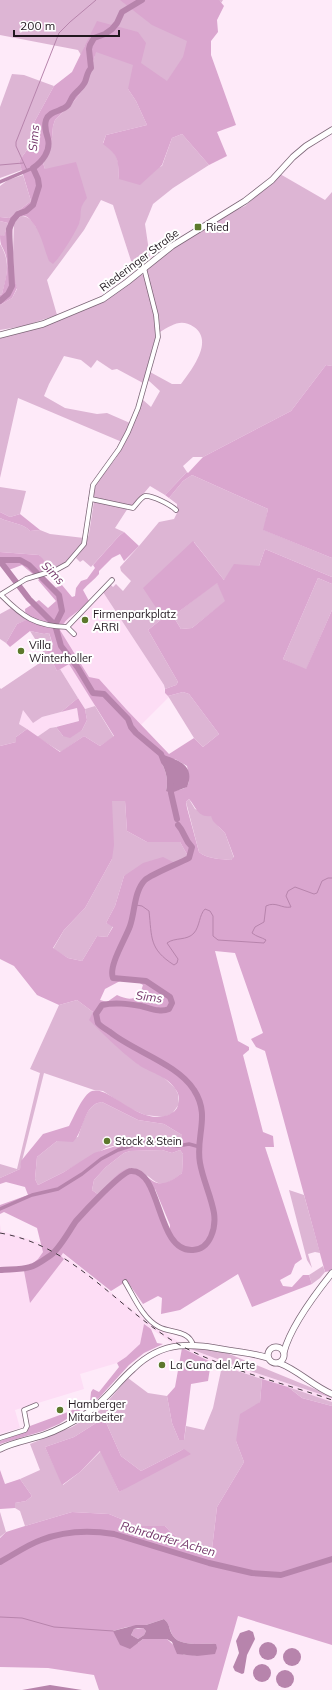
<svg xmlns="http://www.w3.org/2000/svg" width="332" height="1690" font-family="Mulish,sans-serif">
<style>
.built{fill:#fdddf5}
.green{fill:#ddb5d4;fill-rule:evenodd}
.forest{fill:#daa6cf;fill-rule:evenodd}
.water{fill:#b784ac;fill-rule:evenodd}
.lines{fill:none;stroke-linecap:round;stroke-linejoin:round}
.stream{stroke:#b784ac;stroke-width:1}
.canal{stroke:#b784ac;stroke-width:3.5}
.river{stroke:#b784ac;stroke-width:6}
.street-casing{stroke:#7c6677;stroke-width:5.5}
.secondary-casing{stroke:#7c6677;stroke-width:7}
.street{stroke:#fff;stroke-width:4}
.secondary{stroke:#fff;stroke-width:5.5}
.rail{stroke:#40363e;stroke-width:1;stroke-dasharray:5 5;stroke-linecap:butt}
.poi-dot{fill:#5c782c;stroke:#fff;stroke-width:1.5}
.labels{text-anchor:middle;stroke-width:4;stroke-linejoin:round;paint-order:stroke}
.poi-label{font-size:11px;fill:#21181f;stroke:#fff;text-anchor:start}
.street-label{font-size:11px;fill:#21181f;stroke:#fff}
.water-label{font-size:12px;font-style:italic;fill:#733569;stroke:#fff}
</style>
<rect width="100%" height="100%" fill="#feeaf9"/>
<g class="built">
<polygon points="103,592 164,685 165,693 169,697 141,725 126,709 89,677 60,630 63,624 77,610 83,608 89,601"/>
<polygon points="69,663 87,691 95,706 85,709 60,669"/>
<polygon points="77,708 79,721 50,728 37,737 19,724 23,709 33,722 42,717"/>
<polygon points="0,1224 1,1231 42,1243 43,1252 38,1259 24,1271 30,1302 64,1259 61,1256 62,1253 143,1318 188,1348 244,1369 332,1398 332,1402 211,1362 172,1343 144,1324 140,1344 126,1357 117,1363 80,1374 84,1389 15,1410 20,1428 0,1434"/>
</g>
<g class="green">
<path d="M0,0H223L221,3L220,1L167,88L128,89L136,101L147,125L106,135L103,143C120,157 118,158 119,179L162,166L172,138L182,134L209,165L173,188L153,204L145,224L150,258L134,270L113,205L101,200L84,230L47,280L57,315L24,326L0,330V305L12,298L17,289L14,279L13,253L14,222L21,216C29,216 32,221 36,227L79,223L80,206L45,169L43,163L51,148L53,126L55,120L76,99L87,84L95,55L85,46L81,55L78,50L0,35Z"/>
<polygon points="12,74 24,75 54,86 31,128 37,136 19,161 22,170 0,178 0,107"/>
<path d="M280,174L325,200L332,192V366L326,365L291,411L203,457H193L183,466L187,472L165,495L150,486L134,505L130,506L96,499L93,497L96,484L116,458L128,437L142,399L151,407L160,391L148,380L150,372L172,384H181C192,369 214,341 194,327C181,318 172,325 160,332L159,320L147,274V268L174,246L231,212L245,206Z"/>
<polygon points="23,175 31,201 9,218 0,217 0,186 8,180"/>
<polygon points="0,221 8,223 4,237 0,235"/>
<path d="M0,244C11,262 7,275 2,294L0,295Z"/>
<path d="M140,274L144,275L156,319V335L143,383L117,369L112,370L97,360L91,368L81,360L64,356L49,384L44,396L65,408L97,414L107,413L130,423L122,442L18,398L0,478V337C50,326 101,309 140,274Z"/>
<polygon points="192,475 268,509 264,530 332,558 332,577 265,549 259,566 224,580 194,542 163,618 148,630 178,682 176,685 165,689 164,685 103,592 110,584 113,587 116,584 123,591 131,581 121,571 120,567 139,546 159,522 174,519 177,513 177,504 169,498 183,481"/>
<polygon points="0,487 26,491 20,514 10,517 0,512"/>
<polygon points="94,501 128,508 115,528 124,532 119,536 91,567 83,560 80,562 76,558 85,546 89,534"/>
<path d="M0,518C10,523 23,523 30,531L40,530L50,534L84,538C78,554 65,565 49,571L39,555L0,552Z"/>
<polygon points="318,578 332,584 332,610 306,670 283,659"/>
<polygon points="217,582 226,601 192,628 181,629 173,616"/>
<polygon points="11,608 27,620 17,624 6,643 0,639 0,614"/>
<polygon points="30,631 44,634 49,633 55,654 51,659 57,671 60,669 78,698 61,712 42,717 33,723 23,710 19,724 27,729 16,737 16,742 0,746 0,688 1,689 47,658"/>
<polygon points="183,692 189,694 219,734 203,747 194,738 168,696"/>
<polygon points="95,706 114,737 100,746 84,736 61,752 37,737 50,728 56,727 63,736 82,730 87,720 85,709"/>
<path d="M189,799L195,809L211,815L219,827L225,833L234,858L231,860C222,859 206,859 199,852L186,802Z"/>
<polygon points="112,801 125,801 127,831 147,842 180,842 189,858 177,864 124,876 115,906 106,923 113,926 107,937 97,936 82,961 68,958 53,949 64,930 85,908 112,859"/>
<polygon points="77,1000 93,1012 138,1064 161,1075 175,1088 178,1094 179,1104 172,1114 163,1117 145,1115 129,1108 103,1091 94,1090 44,1073 20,1169 0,1178 0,1164 17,1169 40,1073 30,1069 59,1005"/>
<path d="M102,1102L138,1120L164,1124L182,1135V1142H175L156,1137H144L106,1148L64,1172L38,1185L35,1179L37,1157L57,1141L78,1137C83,1124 86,1104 102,1102Z"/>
<path d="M162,1150L172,1153L180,1150L183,1154L182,1173C154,1197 156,1174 132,1168L99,1195L92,1190L94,1180L106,1167L124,1153L130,1151Z"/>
<polygon points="289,1190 304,1195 320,1253 315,1252 308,1254 312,1268 307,1260"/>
<polygon points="323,1266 325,1272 320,1278 312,1284 309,1275"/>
<polygon points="188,1348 215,1350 227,1353 332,1396 332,1398 244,1369"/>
<path d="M222,1366L262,1379L260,1402L236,1441L244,1462L217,1507L212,1549L185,1545L165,1526H138L109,1514L72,1512L25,1526L20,1511L15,1508V1503L26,1501L32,1496L20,1479L40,1470L30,1444L72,1427L100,1410L128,1378L148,1393L167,1396L172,1423L179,1440H184L186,1426L204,1430L213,1408ZM104,1418L121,1456L141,1471L184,1449L119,1492L101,1451L80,1472L63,1485L45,1447L74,1437Z"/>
<polygon points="288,1387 332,1402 332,1406 302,1398"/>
<polygon points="0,1512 6,1532 0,1537"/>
</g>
<g class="forest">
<path d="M120,0H219L224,6L217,20L218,32L211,41V55L236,125L217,132L227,156L209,165L182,134L172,138L162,165L140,185L119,179C118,159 119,156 103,144L106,135L147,125L136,101L128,89L133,65L96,52L87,84L76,99L55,120L53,126L51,148L43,163L45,169L76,162L87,198C77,211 83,212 79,224C74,235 61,256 53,264L49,261C44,249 41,232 32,222C30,219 26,215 22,216C19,217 15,220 14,224C10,236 13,276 17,288L12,298L0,305V295L2,294C5,280 10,267 5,253C2,245 0,246 0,235L4,236L8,223L0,221V217L9,218L31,201L19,161L37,136L31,128L54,86L72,72L97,21L138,32L146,43L141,63L167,81L183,57L187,41L152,25Z"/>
<polygon points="326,365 332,366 332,558 263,530 268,509 192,475 183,481 169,498 165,495 187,472 188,473 203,457 291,411"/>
<path d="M0,512L10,517L20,514L40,530L30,531C23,523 10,523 0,518Z"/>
<path d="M124,532L139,546L124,561L120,554L112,558L99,571V574C94,580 88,584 83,590L89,601C80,612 66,616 60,630L89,677L99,679L126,709L169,754L194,738L203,747L219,734L189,694L183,692L168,696L165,693V689L176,685L178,682L148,630L163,618L143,588L193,541L224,580L234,564L259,566L265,549L332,577V584L318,578L283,659L306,669L332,610V1269L330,1271L325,1272L265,1051L256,1047L251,1039L263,1033L235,953L215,951L238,1041L249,1047V1050L243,1055L263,1132L273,1136L274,1147H265L302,1259L295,1264L291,1274L280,1280L283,1286L292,1287L303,1275H309L312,1284L252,1307L238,1274L180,1310L161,1314L162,1298L158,1296L143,1304L127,1281L111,1291L63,1253L61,1256L64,1259L30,1303L24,1271L38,1259L43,1252L37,1228L4,1212L0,1214V1205L28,1195L25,1187L6,1182L0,1184V1178L20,1169L21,1161L43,1134L69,1126C74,1117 83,1094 92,1091C110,1085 138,1126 168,1115C173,1113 177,1110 178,1105C180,1100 179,1094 176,1090C167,1075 149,1073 136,1063C119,1050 104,1035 89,1020L93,1012L77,1000L59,1005L37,995L14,966L0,959V746L16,742V737L27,729L60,752L84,736L100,746L114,736L69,664L57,671L51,659L54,654L48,653L46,648L53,645L49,633L44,634L30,631L10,647L6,643L17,624L26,620L25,609L39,600L48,608L56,601L38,580L44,577L55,588L62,585L72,597L75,596L76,588L81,581L87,579L95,568L93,565L119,536ZM217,583L225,601L192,628L181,629L173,616ZM160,759H175L187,766C192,788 188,790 166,791C169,778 165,770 160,759ZM189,799C196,807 198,818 211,816L213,821L225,833L234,857L231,860C222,859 206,859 199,852L187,808L186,802ZM112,801H125L127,831L147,842H180L189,858L177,864L163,857L143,863L124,876L115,906L106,923L113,927L107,937L97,936L82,961L68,958L53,948L64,930L85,908L112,859L114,845ZM120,981L138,982L143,985L140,994C132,1001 126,999 117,995L107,1002L100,1000L105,989ZM102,1102L138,1120L164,1124L182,1135V1142H175L156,1137H144L94,1153L64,1172L38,1185L35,1179L37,1157L57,1141L73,1142C85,1130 83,1104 102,1102ZM162,1150L172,1153L180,1150L183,1154L182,1173C148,1201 149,1162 126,1169C116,1173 106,1187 99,1195L92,1190L94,1180L106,1167L124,1153L130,1151ZM155,1189L170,1225V1230C162,1220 155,1203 154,1190Z"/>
<polygon points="0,552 39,555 43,559 49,571 34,575 22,565 6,571 0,563"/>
<polygon points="78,698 85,709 87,720 82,730 70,738 63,736 56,727 79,721 77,708 61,712"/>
<polygon points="144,1324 151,1329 157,1343 163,1344 144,1353 129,1365 99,1398 59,1424 43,1431 0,1444 0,1441 27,1431 30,1426 68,1412 90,1402 91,1392 93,1389 99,1392 119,1367 117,1363 126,1357 140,1344"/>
<polygon points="182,1348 211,1362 208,1381 191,1384 184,1440 179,1440 172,1423 167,1396 175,1387"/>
<path d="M262,1379L288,1387L302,1398L332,1406V1645L238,1616L217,1690H99L94,1675L48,1668L0,1667V1538L6,1532L25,1526L72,1512L109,1514L138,1526H165L185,1545L212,1549L217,1507L244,1462L236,1441L240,1414L260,1402ZM164,1619C170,1624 169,1630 173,1636C180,1647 203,1643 215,1644L197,1656L189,1654L184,1655L167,1639H143L138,1643L113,1631L127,1627L146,1625Z"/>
<polygon points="104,1418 121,1456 141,1471 184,1449 191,1454 119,1492 100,1451 80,1472 62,1485 45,1447 74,1437"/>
<polygon points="0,1470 5,1484 20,1479 32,1496 26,1501 15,1503 15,1508 0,1509"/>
<polygon points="143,1628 146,1631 144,1635 138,1639 131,1635 134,1629"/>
</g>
<g class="water">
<path d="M161,754C178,760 196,765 187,787L171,793L166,791C169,778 165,770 160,759Z"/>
<path d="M164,1619C171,1625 168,1629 173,1636C180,1647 203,1643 216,1644L217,1648L215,1654L197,1656L177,1654L172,1642L167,1639H143L130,1649L120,1645L113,1631L136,1625H146ZM138,1628H143L146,1631L144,1635L138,1639L131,1635L134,1629Z"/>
<polygon points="249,1630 253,1632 255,1639 247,1655 244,1673 242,1674 235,1671 233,1667 239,1653 236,1641 240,1633"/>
<circle cx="268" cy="1651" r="9"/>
<circle cx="292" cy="1657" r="9"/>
<circle cx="262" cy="1673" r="9"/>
<circle cx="285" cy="1679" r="9"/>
<polygon points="50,1685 82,1690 22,1690"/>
</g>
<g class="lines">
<g class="stream">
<polyline points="0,165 23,163"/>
<polyline points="27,170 16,146 16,142 59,33 70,22 96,0"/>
<path d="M136,905L142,906L149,911C152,938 149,949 174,965L177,963L178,959L167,943C175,937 187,941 194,933C200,926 199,915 205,909L210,911L213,916V936L218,940L264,943L266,940C261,937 257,937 252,933L255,927L264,922L266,906C276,901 282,909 291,907L286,896L288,891L295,887L314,894L317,893L322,881L328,878H332"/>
<polyline points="0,1617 22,1618 54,1627 113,1631"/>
</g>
<g class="canal">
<polyline points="0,182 33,168"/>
<polyline points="0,1209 32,1195 58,1189 82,1174 101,1159 118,1150 143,1142 178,1146 189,1144 200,1147"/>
</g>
<g class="river">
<path d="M0,301L8,294L12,286L9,229L13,220L18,214L26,211L33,205L39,186L38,179L33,168C42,162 51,151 48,139C46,133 44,127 46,120C50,110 62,112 68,105C70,102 71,99 73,96C77,91 82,88 85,82C87,77 87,72 91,68L89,49L90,45L94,38L105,34L112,29L117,23L122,12L142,0"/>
<polyline points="0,560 20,560 29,565 59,595 62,611 55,625 61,646 78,668 93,693 104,694 128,719 131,727 136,733 161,754 164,762"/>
<polyline points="0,561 29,599 55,625"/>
<polyline points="171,786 171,793 177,819"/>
<path d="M0,1270C9,1269 21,1270 30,1267C36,1266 45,1259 51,1255C60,1248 69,1231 76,1221C84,1212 122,1171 131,1171C162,1170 156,1253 193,1250C211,1249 216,1227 214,1213C211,1196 203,1180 200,1163C195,1136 211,1116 194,1090C178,1064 133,1051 110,1032C106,1029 101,1027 98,1023C97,1020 97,1017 96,1014L102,1005C115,1002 128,1004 141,1006C150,1008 160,1013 169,1009L172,1003L170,997L146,981L113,978C108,966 126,938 130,926C135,912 134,891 145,880C152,874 180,863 189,858L192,847C183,838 186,834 178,825"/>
<path d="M0,1562C13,1555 27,1545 41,1540C64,1531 90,1530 114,1534L209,1563L252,1573L281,1575L332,1559"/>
</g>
<g class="street-casing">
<g id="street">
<path d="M91,499L133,508C136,505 141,497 145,496C152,495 171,505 176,510"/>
<polyline points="0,595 26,579 56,570 67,564 84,544 93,485 119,449 128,432 138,408 158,337 156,315 144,268"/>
<path d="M1,595C23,617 35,626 67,627L74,634"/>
<polyline points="67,627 112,580"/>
<path d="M125,1282C134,1297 143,1319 159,1327C170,1333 189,1330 193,1345"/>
<polyline points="0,1438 25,1430 27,1426 24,1410 36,1405"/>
</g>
</g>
<g class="secondary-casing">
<g id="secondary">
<polyline points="0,335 43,324 103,299 127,282 172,246 245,201 272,180 293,157 306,146 332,130"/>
<circle cx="276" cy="1355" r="8"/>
<path d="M284,1352C290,1328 316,1293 332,1273"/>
<path d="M279,1363C298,1370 313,1386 332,1394"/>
<path d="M0,1449C14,1442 29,1440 44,1435C59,1430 73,1422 87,1413C105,1401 117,1383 133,1369C165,1338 193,1344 233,1351C245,1353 257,1354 268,1358"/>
</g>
</g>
<use href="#street" class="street"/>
<use href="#secondary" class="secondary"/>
<path class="rail" d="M0,1233C75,1246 115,1307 178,1344C222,1369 284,1383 332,1400"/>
</g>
<g class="poi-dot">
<rect x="194" y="223" width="8" height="8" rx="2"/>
<circle cx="85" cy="620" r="4"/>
<circle cx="21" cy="651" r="4"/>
<circle cx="107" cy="1141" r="4"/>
<circle cx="162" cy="1365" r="4"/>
<circle cx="60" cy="1410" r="4"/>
</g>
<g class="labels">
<g class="poi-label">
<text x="206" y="231">Ried</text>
<text x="93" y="618">Firmenparkplatz<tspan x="93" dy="13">ARRI</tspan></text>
<text x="29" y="649">Villa<tspan x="29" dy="13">Winterholler</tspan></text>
<text x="115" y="1145">Stock &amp; Stein</text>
<text x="170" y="1369">La Cuna del Arte</text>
<text x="68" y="1408">Hamberger<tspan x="68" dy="13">Mitarbeiter</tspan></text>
</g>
<g class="street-label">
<text transform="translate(139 260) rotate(-37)" y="4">Riederinger Straße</text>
</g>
<g class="water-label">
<text transform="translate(34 138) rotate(-85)" y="4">Sims</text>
<text transform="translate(53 573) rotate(46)" y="4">Sims</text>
<text transform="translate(149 997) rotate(7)" y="4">Sims</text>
<text transform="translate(168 1539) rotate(16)" y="4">Rohrdorfer Achen</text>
</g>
</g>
<path d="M14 30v6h105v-6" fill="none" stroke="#21181f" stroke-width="2"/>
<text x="20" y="30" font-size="12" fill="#21181f" stroke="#ffffff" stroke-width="3" paint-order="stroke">200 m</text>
</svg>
